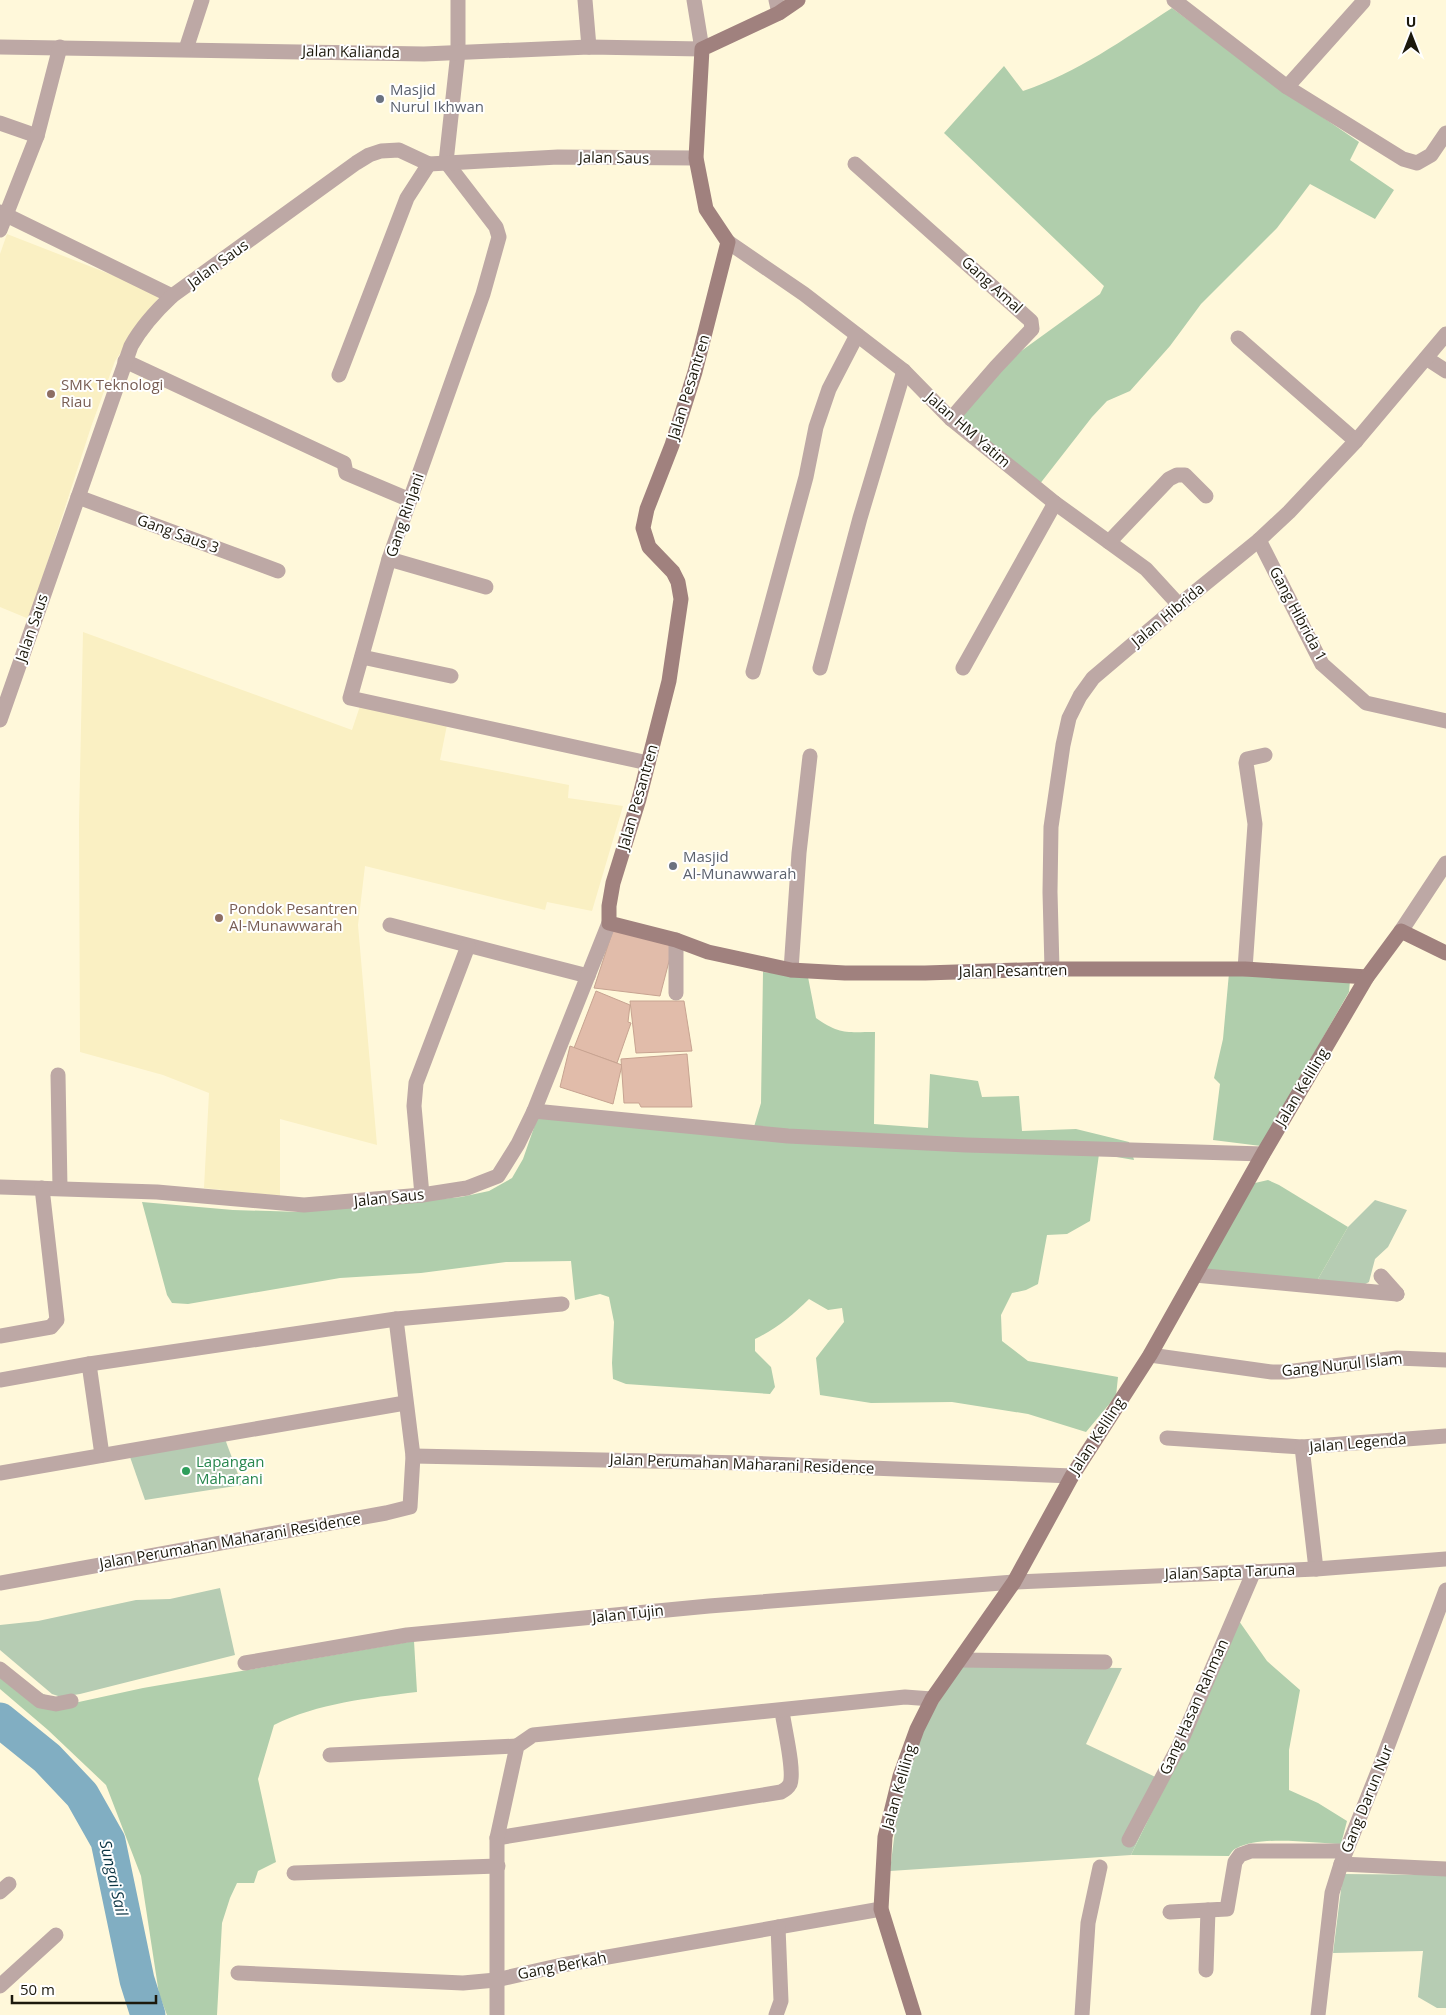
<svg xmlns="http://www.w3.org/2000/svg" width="1446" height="2015" font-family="'Open Sans',sans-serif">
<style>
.built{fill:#faf0c3}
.green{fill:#b6ccb3}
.forest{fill:#b0ceac}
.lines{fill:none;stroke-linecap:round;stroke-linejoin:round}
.river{stroke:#81aec2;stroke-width:35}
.building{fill:#e1bcaa;stroke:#c7a391}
.street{stroke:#bda8a5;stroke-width:15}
.secondary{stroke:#a0817e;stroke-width:15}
.worship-dot{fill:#6b7280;stroke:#fff;stroke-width:2}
.education-dot{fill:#8d6e63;stroke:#fff;stroke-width:2}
.leisure-dot{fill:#2e9e5b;stroke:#fff;stroke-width:2}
.labels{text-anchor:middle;stroke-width:4;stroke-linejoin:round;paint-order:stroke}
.street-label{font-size:15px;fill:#1c190c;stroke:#fff}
.worship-label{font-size:15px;fill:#5b616d;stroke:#fff;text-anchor:start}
.education-label{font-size:15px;fill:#785e54;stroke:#fff;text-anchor:start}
.leisure-label{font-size:15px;fill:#27864d;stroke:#fff;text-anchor:start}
.water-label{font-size:16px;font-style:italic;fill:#0c3544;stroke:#fff}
</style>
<rect width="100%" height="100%" fill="#fff8da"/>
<g class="built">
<polygon points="7,234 161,294 115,361 91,427 29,619 0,607 0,254"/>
<polygon points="83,632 352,730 360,706 447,725 440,760 569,785 568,798 623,806 592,911 547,902 545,910 365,866 358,925 377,1145 280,1119 280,1196 204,1188 209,1093 163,1075 80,1052 79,821"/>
</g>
<g class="green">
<path d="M1375,1200L1407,1210L1388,1247L1375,1259L1369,1282C1354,1291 1334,1283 1318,1279L1348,1227Z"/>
<polygon points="225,1439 242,1485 145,1500 130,1457"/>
<polygon points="220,1588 235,1655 80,1694 61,1697 52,1694 0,1650 0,1625 38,1621 136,1600 170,1599"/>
<path d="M962,1666L1122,1668L1086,1744L1166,1782L1131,1855L890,1871C895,1831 899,1788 914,1750C926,1720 944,1693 962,1666Z"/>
<polygon points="1343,1874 1446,1875 1446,2008 1437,2008 1418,1997 1423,1951 1333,1953"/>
</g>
<g class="forest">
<path d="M1172,8L1274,84L1359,142L1350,160L1394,190L1375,219L1310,184L1277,228L1201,304L1170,346L1130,391L1107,401L1092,417L1039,485L959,420L1010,359L1100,294L1104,286L944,133L1004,66L1023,91C1077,73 1124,39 1172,8Z"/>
<path d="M763,972L808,977L816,1018C840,1035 847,1032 875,1032L874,1124L928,1128L930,1074L978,1081L982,1097L1019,1096L1022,1131L1076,1129L1129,1142L1134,1160L1099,1154L1090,1221L1067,1234L1047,1235L1038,1284L1026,1290L1012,1293L1001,1315L1002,1341L1028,1361L1118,1377L1116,1396L1086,1432L1028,1414L952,1402L871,1403L820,1395L816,1358L844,1322L842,1308L828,1310L809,1299C793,1315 776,1329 755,1339V1351L771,1367L775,1387L770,1394L626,1384L613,1379L612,1363L614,1322L609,1297L600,1294L575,1300L571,1261L506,1262L421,1273L340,1278L188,1304L172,1303L167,1295L142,1202L233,1210L301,1212L461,1197L489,1191L512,1178L523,1159L538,1116L751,1137L761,1103Z"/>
<polygon points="1229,973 1350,981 1349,992 1261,1146 1213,1140 1220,1084 1214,1078 1223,1039"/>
<polygon points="1268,1180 1279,1185 1348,1227 1318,1279 1284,1279 1202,1271 1255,1183"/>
<path d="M1239,1621L1267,1661L1300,1690L1289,1750V1790L1318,1803L1347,1821L1341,1844C1314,1843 1261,1835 1237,1848C1233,1849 1231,1853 1229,1856L1131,1855L1191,1731Z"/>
<path d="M414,1641L417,1692C369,1698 318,1703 274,1725L258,1779L276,1862L258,1871L254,1883H237L230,1898L222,1923L217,2015H167L159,1994L141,1876L106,1785L48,1730L0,1689V1672L65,1705L143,1688Z"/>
</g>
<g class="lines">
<polyline class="river" points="0,1720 47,1758 82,1795 108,1841 137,1980 148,2015"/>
</g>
<g class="building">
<polygon points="613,930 673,946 660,996 594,988"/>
<polygon points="596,991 630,1005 628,1022 631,1023 617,1063 574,1048"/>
<polygon points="630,1001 684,1001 692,1051 636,1053"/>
<polygon points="570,1046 622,1065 613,1104 560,1087"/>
<polygon points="687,1054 692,1107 641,1107 639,1103 624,1103 621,1059"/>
</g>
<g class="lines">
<g class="street">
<polyline points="458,0 458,52 446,162 496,227 499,237 483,294 389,559 350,698 648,763"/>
<polyline points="585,0 589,47"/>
<polyline points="776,0 779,13"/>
<polyline points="1174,0 1287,87 1403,159 1417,163 1431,155 1446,133"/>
<polyline points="0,47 424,54 589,47 702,49 694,0"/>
<polyline points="186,49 202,0"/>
<polyline points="1287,87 1363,2"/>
<polyline points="0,123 37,136"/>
<polyline points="855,164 1031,321 1032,329 996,367 951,419"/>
<polyline points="0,212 172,296"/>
<polyline points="0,230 37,136 60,47"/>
<polyline points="728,242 804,294 904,371 951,419 1055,503 1146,569 1179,605"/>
<polyline points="1238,338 1356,441"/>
<polyline points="1426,358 1446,371"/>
<polyline points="125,361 344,463 346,473 410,500"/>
<polyline points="339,375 407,198 429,164"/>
<polyline points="78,497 278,571"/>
<polyline points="1259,540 1322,664 1366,703 1446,721"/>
<polyline points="1109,542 1169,479 1177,475 1185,475 1206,496"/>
<polyline points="389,559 486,587"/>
<polyline points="362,657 451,676"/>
<polyline points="820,668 860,518 904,371"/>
<polyline points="963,668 1055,503"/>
<polyline points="753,672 806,477 816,427 829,389 857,335"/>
<path d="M0,720L131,346C142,326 156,311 172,296L356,163L369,155L381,151L399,150L429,164L558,157L696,158"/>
<polyline points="390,925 588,976"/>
<polyline points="1401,931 1446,863"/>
<polyline points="676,940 676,993"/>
<polyline points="1052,969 1050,892 1051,827 1063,745 1069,718 1080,696 1093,678 1179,605 1259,540 1289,512 1356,441 1446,334"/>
<polyline points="1245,969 1255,824 1246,763 1247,759 1265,755"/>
<polyline points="791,970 799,853 810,756"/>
<polyline points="58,1075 60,1188"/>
<polyline points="534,1111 788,1136 966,1145 1263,1154"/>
<polyline points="0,1187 157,1192 304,1205 422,1195 467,1188 498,1176 518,1144 534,1111 609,923"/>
<polyline points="422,1195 414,1106 416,1083 468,946"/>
<polyline points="1195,1275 1397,1294"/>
<polyline points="1381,1276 1397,1294"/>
<polyline points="0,1336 51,1327 57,1320 42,1188"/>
<polyline points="1150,1355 1272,1372 1286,1372 1397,1358 1446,1360"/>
<polyline points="89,1364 102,1455"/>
<polyline points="0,1380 89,1364 396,1319 562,1304"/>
<polyline points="1167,1438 1302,1447 1446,1436"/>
<polyline points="1302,1447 1316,1569"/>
<polyline points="413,1456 745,1463 1072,1476"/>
<polyline points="0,1473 405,1403"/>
<polyline points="0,1583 386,1513 410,1507 413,1456 396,1319"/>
<polyline points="960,1660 1105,1662"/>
<polyline points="245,1663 407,1635 709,1606 1014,1582 1316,1569 1446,1559"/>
<polyline points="0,1669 40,1701 56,1704 71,1701"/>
<polyline points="330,1755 517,1746"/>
<path d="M497,1838L781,1792C785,1790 788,1788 790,1784C795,1771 784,1727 782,1711"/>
<polyline points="1129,1840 1179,1746 1254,1571"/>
<polyline points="1341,1864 1446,1869"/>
<polyline points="294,1873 498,1866"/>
<polyline points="0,1892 9,1884"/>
<polyline points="1170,1912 1227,1909 1235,1862 1240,1855 1251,1851 1345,1851"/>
<polyline points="1206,1970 1208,1910"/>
<polyline points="238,1973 463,1983 496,1980 562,1965 881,1909"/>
<polyline points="0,1986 56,1935"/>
<polyline points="497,2015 497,1838 517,1746 533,1735 905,1697 932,1699"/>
<polyline points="776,2015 781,2001 778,1927"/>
<polyline points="1082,2015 1088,1923 1100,1867"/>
<polyline points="1318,2015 1332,1893 1341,1864 1379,1769 1446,1590"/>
</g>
<g class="secondary">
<polyline points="798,0 779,13 702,49 696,158 706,209 728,242 695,372 672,445 647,509 643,528 649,547 673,572 678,582 681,599 669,681 639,799 613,883 609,906 609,923 676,940 708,952 791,970 845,973 925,973 1052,969 1245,969 1367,977"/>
<polyline points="914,2015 881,1909 885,1837 900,1776 917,1729 932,1699 1014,1582 1072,1476 1150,1355 1263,1154 1367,977 1401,931 1446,953"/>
</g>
</g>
<g class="worship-dot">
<circle cx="380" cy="99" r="5"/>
<circle cx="673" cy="866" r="5"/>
</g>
<g class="education-dot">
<circle cx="51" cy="394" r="5"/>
<circle cx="219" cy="918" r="5"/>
</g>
<circle class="leisure-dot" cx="186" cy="1471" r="5"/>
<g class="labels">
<g class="street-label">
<text transform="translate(351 52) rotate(1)" y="5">Jalan Kalianda</text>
<text transform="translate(614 158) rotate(1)" y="5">Jalan Saus</text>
<text transform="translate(218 264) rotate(-36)" y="5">Jalan Saus</text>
<text transform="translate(992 285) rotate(42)" y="5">Gang Amal</text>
<text transform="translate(689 387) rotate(-73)" y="5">Jalan Pesantren</text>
<text transform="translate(968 430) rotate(41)" y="5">Jalan HM Yatim</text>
<text transform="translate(405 515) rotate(-71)" y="5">Gang Rinjani</text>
<text transform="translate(178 534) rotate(20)" y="5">Gang Saus 3</text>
<text transform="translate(1298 614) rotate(62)" y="5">Gang Hibrida 1</text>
<text transform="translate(1168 615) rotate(-40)" y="5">Jalan Hibrida</text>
<text transform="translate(32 628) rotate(-71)" y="5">Jalan Saus</text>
<text transform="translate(638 797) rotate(-74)" y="5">Jalan Pesantren</text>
<text transform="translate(1013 971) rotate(-1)" y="5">Jalan Pesantren</text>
<text transform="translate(1302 1087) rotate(-59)" y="5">Jalan Keliling</text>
<text transform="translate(389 1198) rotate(-6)" y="5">Jalan Saus</text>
<text transform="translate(1342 1365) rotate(-6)" y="5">Gang Nurul Islam</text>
<text transform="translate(1097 1436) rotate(-57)" y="5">Jalan Keliling</text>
<text transform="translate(1358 1443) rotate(-5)" y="5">Jalan Legenda</text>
<text transform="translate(742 1464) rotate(2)" y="5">Jalan Perumahan Maharani Residence</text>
<text transform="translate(230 1541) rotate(-10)" y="5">Jalan Perumahan Maharani Residence</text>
<text transform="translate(1230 1572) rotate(-2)" y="5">Jalan Sapta Taruna</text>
<text transform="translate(628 1614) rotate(-6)" y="5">Jalan Tujin</text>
<text transform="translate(1194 1707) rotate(-66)" y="5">Gang Hasan Rahman</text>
<text transform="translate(899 1787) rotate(-74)" y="5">Jalan Keliling</text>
<text transform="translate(1367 1799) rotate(-68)" y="5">Gang Darun Nur</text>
<text transform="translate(562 1966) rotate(-11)" y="5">Gang Berkah</text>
</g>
<g class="worship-label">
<text x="390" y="95">Masjid<tspan x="390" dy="17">Nurul Ikhwan</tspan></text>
<text x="683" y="862">Masjid<tspan x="683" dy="17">Al-Munawwarah</tspan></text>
</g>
<g class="education-label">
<text x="61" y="390">SMK Teknologi<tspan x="61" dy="17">Riau</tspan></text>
<text x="229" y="914">Pondok Pesantren<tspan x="229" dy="17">Al-Munawwarah</tspan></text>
</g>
<g class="leisure-label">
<text x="196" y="1467">Lapangan<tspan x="196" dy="17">Maharani</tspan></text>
</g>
<g class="water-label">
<text transform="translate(114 1878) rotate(77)" y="6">Sungai Sail</text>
</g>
</g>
<g transform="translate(1411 35)" stroke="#ffffff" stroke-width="4" paint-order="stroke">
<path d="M0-4L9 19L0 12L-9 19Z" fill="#1c190c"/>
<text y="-8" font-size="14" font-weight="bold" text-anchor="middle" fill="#1c190c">U</text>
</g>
<path d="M12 1995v8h144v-8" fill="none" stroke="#1c190c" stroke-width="2.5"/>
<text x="20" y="1995" font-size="15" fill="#1c190c" stroke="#ffffff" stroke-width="4" paint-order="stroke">50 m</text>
</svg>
